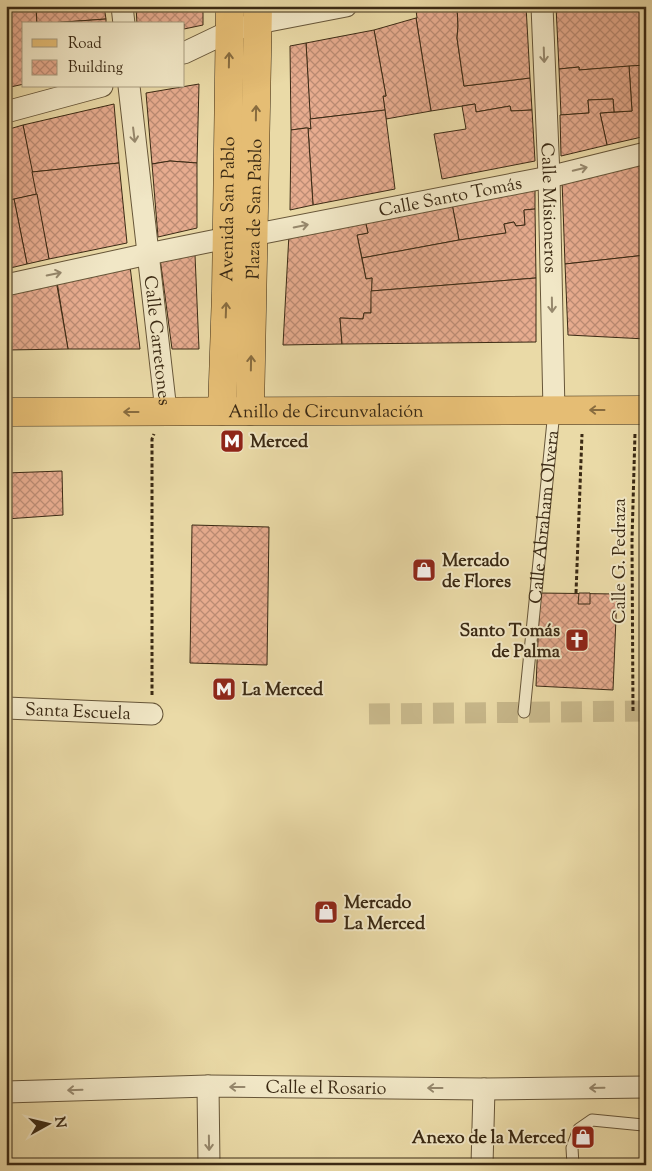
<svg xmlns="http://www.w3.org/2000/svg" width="652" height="1171" font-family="'Sorts Mill Goudy',serif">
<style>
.building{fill:url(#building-cross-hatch);stroke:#3b2a14}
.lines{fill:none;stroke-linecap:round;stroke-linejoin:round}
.street-tunnel{stroke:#c7b78a;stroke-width:21;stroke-dasharray:21 11;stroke-linecap:butt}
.lane-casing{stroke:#675639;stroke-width:13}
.street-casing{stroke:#675639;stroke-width:23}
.primary-casing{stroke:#3b2a14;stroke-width:29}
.path{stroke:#3b2a14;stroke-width:3;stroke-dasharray:4 2.5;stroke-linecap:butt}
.lane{stroke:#f1e7c6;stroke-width:11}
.street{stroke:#f1e7c6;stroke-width:21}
.primary{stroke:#e5bd74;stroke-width:28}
.oneway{stroke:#96886d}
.oneway2{stroke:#886c3f}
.labels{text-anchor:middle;stroke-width:4;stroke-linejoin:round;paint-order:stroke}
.street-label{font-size:18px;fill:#3b2a14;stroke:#f1e7c6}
.poi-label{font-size:18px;font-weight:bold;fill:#3b2a14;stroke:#f1e7c6;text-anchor:start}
</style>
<defs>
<pattern id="building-cross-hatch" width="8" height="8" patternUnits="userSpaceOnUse" patternTransform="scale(1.25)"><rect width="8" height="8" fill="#e7ac8f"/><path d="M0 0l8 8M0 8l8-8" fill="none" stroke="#bc8c74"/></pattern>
</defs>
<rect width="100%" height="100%" fill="#eadaa7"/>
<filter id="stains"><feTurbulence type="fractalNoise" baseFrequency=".004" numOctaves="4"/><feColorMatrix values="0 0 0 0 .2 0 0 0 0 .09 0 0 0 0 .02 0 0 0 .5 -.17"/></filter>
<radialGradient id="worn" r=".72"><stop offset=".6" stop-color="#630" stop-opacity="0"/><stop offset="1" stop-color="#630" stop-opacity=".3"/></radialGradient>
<g class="building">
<polygon points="6,6 36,6 37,24 24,24 24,84 6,88"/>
<polygon points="36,6 104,6 106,19 37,24"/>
<polygon points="136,6 203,6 203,25 184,29 184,24 137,24"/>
<polygon points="457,6 458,26 457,38 464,86 530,78 532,110 511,111 510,106 476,112 475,104 431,111 416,18 417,18 416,10"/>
<polygon points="457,6 526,6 530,78 464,86 457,38 458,26"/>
<polygon points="556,6 646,6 646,65 579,70 579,67 559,69"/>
<polygon points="416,18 431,111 386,119 383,96 386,96 374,30"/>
<polygon points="106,19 106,24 37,24"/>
<polygon points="374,30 386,96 383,96 385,110 310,119 306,43"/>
<polygon points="306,43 311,129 306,128 291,130 290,46"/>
<polygon points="646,65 646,136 607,145 600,113 632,111 629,66"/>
<polygon points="629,66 632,111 614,112 613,99 588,100 589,113 561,115 559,69 579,67 579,70"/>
<polygon points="199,84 197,163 170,161 152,164 146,93"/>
<polygon points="613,99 614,112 600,113 607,145 561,156 560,115 589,113 588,100"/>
<polygon points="114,104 119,163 32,172 23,125"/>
<polygon points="475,104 476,112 510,106 511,111 532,110 535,161 442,179 434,134 466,129 462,106"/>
<polygon points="385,110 395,189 313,205 308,128 311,129 310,119"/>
<polygon points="23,125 37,194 6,201 6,130"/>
<polygon points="306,128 308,128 313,205 290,210 291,130"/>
<polygon points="170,161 197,163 197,228 158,237 152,164"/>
<polygon points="645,162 646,168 646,255 565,264 562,180"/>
<polygon points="119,163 127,243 49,259 32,172"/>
<polygon points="535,186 535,209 524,210 525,225 516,226 514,222 504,224 506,233 459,240 452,204"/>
<polygon points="37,194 49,259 27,264 14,199"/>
<polygon points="14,199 27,264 6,269 6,201"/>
<polygon points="452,204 459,240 362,258 357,235 368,233 365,220"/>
<polygon points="535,209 536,278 371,291 372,278 366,279 362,258 459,240 506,233 504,224 514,222 516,226 525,225 524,210"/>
<polygon points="365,220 368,233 357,235 366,279 372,278 371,313 364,313 363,319 340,318 342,344 283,345 289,234"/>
<polygon points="195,255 199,349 172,349 160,258"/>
<polygon points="646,255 646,274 644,274 644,324 646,324 646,339 568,335 565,264"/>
<polygon points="130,266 140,349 68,349 57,282"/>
<rect x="644" y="274" width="2" height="50"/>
<polygon points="536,278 536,342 342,344 340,318 363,319 364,313 371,313 371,291"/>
<polygon points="56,280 68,349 6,350 6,291"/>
<polygon points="62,471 63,515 6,519 6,473"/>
<polygon points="192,525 269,527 267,665 190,663"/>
<polygon points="540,593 617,594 613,690 536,686"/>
<polygon points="579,593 590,593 590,604 578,604"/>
</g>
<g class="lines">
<polyline class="street-tunnel" points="369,714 646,711"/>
<g class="lane-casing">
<g id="lane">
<path id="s1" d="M524,712L554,411"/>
<polyline points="573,1165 572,1148 579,1129 592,1120 643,1125 646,1127"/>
</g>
</g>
<g class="street-casing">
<g id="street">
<polyline points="122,6 124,24"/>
<path id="s2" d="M542,6L549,177L554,411"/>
<polyline points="184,53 230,31 258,23 346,6"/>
<path id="s3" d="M129,86L166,411"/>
<polyline points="6,112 102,86"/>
<path id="s4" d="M253,235L549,177L646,153"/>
<polyline points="6,285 148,254 227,238"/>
<path id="s5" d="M6,708L152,714"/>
<polyline points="208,1086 209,1165"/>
<path id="s6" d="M6,1092L208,1086L484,1089L646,1087"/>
<polyline points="482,1165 484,1089"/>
</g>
</g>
<g class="primary-casing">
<g id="primary">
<path id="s7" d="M222,411L226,292L230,6"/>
<path id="s8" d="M250,411L258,6"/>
<path id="s9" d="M6,412L646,410"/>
</g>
</g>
<g class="path">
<polyline points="576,593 582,434"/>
<polyline points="152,695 152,439 154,434"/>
<polyline points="633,711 632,540 635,433"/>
</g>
<use href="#lane" class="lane"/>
<use href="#street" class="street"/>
<use href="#primary" class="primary"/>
</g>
<defs><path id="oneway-shaft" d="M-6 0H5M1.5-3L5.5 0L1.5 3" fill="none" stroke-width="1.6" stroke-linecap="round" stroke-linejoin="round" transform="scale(1.25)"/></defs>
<g class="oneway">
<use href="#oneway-shaft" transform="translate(544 55) rotate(88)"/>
<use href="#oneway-shaft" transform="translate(134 135) rotate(83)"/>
<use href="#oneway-shaft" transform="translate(580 169) rotate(-14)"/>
<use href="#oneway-shaft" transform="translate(301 226) rotate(-11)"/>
<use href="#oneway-shaft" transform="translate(54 274) rotate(-12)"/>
<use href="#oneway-shaft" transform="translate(552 305) rotate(89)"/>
<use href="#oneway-shaft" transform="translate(237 1087) rotate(-180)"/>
<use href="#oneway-shaft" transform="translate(435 1088) rotate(-180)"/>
<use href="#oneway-shaft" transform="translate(597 1088) rotate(179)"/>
<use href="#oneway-shaft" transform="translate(75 1090) rotate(178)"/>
<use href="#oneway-shaft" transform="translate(209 1143) rotate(89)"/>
</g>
<g class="oneway2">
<use href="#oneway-shaft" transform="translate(229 60) rotate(-89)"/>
<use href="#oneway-shaft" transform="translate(256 113) rotate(-89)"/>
<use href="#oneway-shaft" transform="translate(226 310) rotate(-88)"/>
<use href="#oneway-shaft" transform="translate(251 363) rotate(-89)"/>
<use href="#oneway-shaft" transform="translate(597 410) rotate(180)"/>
<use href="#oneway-shaft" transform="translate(131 412) rotate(180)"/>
</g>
<defs>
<g id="metro-square" transform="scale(1.25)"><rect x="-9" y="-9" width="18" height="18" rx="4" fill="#8f2418" stroke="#f1e7c6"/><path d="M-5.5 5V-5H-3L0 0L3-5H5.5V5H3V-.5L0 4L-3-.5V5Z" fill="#fff"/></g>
<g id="shop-square" transform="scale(1.25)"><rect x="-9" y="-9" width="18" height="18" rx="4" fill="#8f2418" stroke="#f1e7c6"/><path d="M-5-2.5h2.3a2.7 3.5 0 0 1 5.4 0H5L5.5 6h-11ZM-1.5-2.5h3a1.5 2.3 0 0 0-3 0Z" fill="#fff"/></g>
<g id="church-square" transform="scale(1.25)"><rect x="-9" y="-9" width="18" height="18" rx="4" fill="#8f2418" stroke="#f1e7c6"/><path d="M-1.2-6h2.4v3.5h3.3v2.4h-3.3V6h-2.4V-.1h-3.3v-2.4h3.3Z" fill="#fff"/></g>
</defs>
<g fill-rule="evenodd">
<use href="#metro-square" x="232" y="441"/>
<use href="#shop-square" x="424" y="570"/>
<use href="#church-square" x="577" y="640"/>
<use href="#metro-square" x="224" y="689"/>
<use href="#shop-square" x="326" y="912"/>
<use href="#shop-square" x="583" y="1137"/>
</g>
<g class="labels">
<g class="street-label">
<text dy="6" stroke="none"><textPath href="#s4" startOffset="201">Calle Santo Tomás</textPath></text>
<text dy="6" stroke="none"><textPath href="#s2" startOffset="202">Calle Misioneros</textPath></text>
<text dy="6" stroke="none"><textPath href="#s7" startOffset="202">Avenida San Pablo</textPath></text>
<text dy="6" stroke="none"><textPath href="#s8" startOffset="202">Plaza de San Pablo</textPath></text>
<text dy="6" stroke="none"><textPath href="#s3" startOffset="256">Calle Carretones</textPath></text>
<text dy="6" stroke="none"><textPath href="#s9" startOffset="320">Anillo de Circunvalación</textPath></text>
<text dy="6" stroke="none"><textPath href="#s1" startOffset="196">Calle Abraham Olvera</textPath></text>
<text transform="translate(619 561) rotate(-90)" y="6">Calle G. Pedraza</text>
<text dy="6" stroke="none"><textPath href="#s5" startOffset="72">Santa Escuela</textPath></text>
<text dy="6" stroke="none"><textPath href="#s6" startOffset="320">Calle el Rosario</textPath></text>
</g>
<g class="poi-label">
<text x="250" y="447">Merced</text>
<text x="442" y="566">Mercado<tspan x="442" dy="21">de Flores</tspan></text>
<text x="560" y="636" text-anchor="end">Santo Tomás<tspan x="560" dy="21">de Palma</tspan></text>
<text x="242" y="695">La Merced</text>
<text x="344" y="908">Mercado<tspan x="344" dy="21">La Merced</tspan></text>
<text x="566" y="1143" text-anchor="end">Anexo de la Merced</text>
</g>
</g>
<rect width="652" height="1171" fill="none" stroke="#eadaa7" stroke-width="25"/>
<rect x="8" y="8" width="637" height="1156" fill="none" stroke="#3b2a14" stroke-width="2.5"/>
<rect x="12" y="12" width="627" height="1146" fill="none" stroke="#3b2a14"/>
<rect x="22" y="22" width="162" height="65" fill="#f1e7c6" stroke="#a89b7f"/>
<rect x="32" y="39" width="25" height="8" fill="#e5bd74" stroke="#a89b7f"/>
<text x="68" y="48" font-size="15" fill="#3b2a14">Road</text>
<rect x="32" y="60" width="25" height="15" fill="url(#building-cross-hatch)" stroke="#a89b7f"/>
<text x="68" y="72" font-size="15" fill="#3b2a14">Building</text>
<g transform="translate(48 1124) rotate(82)" stroke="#f1e7c6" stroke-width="4" paint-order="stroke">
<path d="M0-4L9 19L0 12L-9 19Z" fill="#3b2a14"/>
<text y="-8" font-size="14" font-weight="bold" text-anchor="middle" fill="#3b2a14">N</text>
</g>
<rect width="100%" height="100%" filter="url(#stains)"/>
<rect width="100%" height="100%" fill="url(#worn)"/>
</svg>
